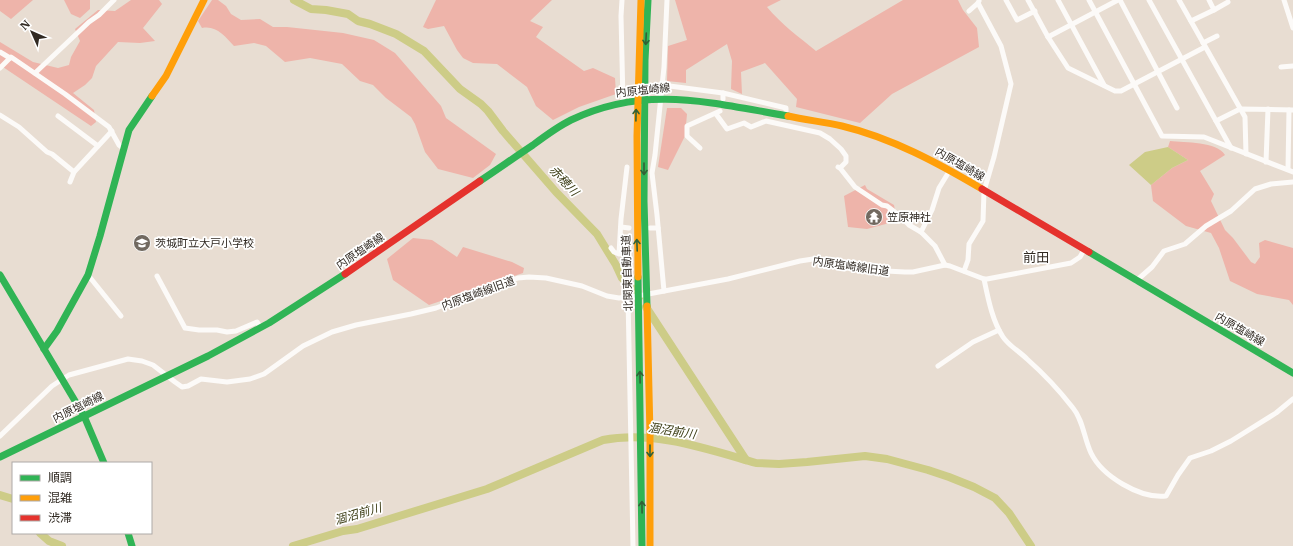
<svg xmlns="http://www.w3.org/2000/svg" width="1293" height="546" font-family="'IBM Plex Serif','Noto Sans JP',serif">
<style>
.forest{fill:#eeb4aa}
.water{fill:#cdcc87}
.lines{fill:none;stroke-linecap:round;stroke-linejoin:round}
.river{stroke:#cdcc87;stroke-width:8}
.street{stroke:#fcfaf8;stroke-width:5}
.fast{stroke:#30b455;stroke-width:7}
.slow{stroke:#ff9f0a;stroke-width:7}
.jam{stroke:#e5322d;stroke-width:7}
.oneway{stroke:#316137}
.labels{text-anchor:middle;stroke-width:3.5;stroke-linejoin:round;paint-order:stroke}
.street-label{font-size:11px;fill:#312a23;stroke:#fff}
.poi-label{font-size:11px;fill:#312a23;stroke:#fff;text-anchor:start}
.water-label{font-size:12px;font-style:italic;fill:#3a3b13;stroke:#fff}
.quarter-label{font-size:13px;fill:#312a23;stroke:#fff}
</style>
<rect width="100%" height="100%" fill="#e8ddd2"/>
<g class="forest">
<polygon points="0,0 33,0 11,19 0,11"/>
<polygon points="64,0 90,0 90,9 80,18 71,14"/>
<polygon points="131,0 159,0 162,4 143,28 155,41 140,43 118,42 96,66 92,78 85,85 73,93 94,110 96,122 91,126 0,65 0,42 33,62 58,68 69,65 71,57 80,41 75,29 98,10 115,11"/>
<path d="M212,0H218L226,6L231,14L241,20L260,19L273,27H287L343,33L374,40L395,53L441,106L446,118L496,154L490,165L473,178L438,169L425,152L415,124L411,117L386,98L373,85L360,81L342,64L310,58L285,62L266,46L254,43L234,46C225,36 216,25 202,28L198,21Z"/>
<polygon points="436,0 552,0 530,21 543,27 536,37 584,71 593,68 615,78 616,94 579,107 553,120 536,106 527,87 497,64 473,63 463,58 457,50 444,26 428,29 423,27"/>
<path d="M675,0H781L767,7C781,24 799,37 816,51L903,0H958L963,10L977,28L979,47L892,94L860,123L796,107L797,99L765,63L741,72L742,94L731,89L732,61L727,44L686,70V83L667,81L668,46L687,40Z"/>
<polygon points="667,108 681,108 687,114 685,136 668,170 658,167"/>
<path d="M1170,141C1185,143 1217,141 1225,155L1200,171L1214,194L1211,201L1225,230L1233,238L1251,262L1255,264L1260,257L1259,243L1265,240L1293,248V305L1289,300L1257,294L1230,281L1219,248L1211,233L1186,226L1153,201L1151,185L1172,168L1188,160L1168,147Z"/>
<polygon points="865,185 867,189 894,205 897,221 867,229 848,227 844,196"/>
<polygon points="413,238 432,240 457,257 463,247 512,262 524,268 523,273 429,305 393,280 387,259"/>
</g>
<polygon class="water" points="1168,147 1188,160 1172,168 1151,185 1129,165 1145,152"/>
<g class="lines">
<g class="river">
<polyline points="294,0 311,9 326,10 348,14 358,21 370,24 396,34 424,51 460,89 481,104 488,111 503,131 556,192 597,234 616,265 622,278 632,288 639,297"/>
<polyline points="646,307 746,460"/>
<polyline points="0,495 13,499"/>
<polyline points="40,533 49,541 62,546"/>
<path d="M293,546L343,531L357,529L487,489L603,440C654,430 707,449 756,463L779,464L807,462L865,456L887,459L928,470L949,477L974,487L995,498L1009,513L1031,546"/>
</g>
<g class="street">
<polyline points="622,0 621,16 623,102"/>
<polyline points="1006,0 1017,20 1035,11"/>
<polyline points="1028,0 1048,37 1068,68 1115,91 1121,91 1205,47"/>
<polyline points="1058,0 1104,85"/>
<polyline points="1089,0 1162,136 1204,137 1293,172"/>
<polyline points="1120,0 1177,108"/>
<polyline points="1149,0 1231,148"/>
<polyline points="1179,0 1245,117 1246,154"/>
<polyline points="1284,0 1293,28"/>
<polyline points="1214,10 1228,2"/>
<polyline points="969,11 978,3 979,1"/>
<polyline points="1191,21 1214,10 1209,0"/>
<polyline points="1048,37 1118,0"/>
<polyline points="1203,43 1217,36"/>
<polyline points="0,52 10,58"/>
<polyline points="1281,67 1293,66"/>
<polyline points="0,68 11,57 65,94 109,127 119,145 124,149"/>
<polyline points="35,73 89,22 99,15 114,0"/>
<polyline points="662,85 723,93 786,108 786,116"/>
<polyline points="723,99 723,93"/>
<polyline points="716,114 727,129 744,123 751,127 766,121 820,133 830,139 841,149 846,156 846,162 840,168"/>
<polyline points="0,115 19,127 47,152 52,154 74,172"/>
<polyline points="58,116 98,146"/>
<polyline points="1216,121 1240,109 1293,110"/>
<polyline points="700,148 687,136 687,126 720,111"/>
<polyline points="1266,162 1268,109"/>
<polyline points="838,167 840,168 855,187 882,205 887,206 900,216 909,225 921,232 935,246 945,265"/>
<polyline points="1288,169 1289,110"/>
<polyline points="70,182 74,172 112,131"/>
<polyline points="621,227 629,228"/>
<polyline points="650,228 658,228"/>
<polyline points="921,232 932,210 939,188 950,170"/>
<polyline points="611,248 614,252 619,254 621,219 627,167"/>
<polyline points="964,271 968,260 969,244 983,221 984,191 994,157 1011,84 1001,46 978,3"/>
<polyline points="88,275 121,316"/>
<polyline points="157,276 185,328 199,330 217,330 227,332 236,331 257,322 261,328"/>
<path d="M984,279C988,298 992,320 1003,337C1009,346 1019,351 1027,359C1044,374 1059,390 1073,408C1083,420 1084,438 1091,453C1102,476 1140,499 1166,496L1178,475L1190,458L1211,451L1231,441L1276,413L1293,399"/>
<polyline points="1136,281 1152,267 1164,251 1185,244 1206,226 1231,211 1255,189 1271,184 1293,182"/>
<polyline points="664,291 657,215 652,173 655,155 664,67 667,0"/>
<polyline points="628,297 633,546"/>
<polyline points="938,366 973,342 999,330"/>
<polyline points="0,436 52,386 69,375 128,359 142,361 153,365 175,382 182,387 188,386 201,379 227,382 250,379 264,374 303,346 332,332 356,325 411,314 436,308 518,278 529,277 546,278 582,286 607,296 619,298 643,295 728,279 800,261 813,259 867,270 905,272 913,272 945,265 950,266 984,279 987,279 1071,263 1080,257 1084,250"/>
</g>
<g class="fast">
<path d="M480,181C498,169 515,157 533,145C545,136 557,127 571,120C646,84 711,103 788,116"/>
<polyline points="1089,252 1293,373"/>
<polyline points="0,275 84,416 104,463"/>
<polyline points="638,277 642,546"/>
<polyline points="647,306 644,201 645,60 648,0"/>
<polyline points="44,349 57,331 88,275 100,236 129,130 152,96"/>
<polyline points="0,457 208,356 269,323 345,274"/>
<polyline points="128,533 132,546"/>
</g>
<g class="slow">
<polyline points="152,96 166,76 204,0"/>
<path d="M788,116C806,120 825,122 842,126C892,138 938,163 982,189"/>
<polyline points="638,277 637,136 641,0"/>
<polyline points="647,306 650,435 650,546"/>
</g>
<g class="jam">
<polyline points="982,189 1089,252"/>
<polyline points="345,274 480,181"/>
</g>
</g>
<defs><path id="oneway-shaft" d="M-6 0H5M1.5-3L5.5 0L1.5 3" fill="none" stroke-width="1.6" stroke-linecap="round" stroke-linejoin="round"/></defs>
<g class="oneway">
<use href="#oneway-shaft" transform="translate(646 39) rotate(93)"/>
<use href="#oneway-shaft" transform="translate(636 115) rotate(-89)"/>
<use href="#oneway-shaft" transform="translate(644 169) rotate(90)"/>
<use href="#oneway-shaft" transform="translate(637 245) rotate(-92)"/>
<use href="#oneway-shaft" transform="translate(640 377) rotate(-91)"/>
<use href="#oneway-shaft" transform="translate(650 451) rotate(90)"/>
<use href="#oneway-shaft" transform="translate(642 507) rotate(-91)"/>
</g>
<defs>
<g id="temple-disc" transform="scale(0.9)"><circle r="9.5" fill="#716960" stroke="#fff"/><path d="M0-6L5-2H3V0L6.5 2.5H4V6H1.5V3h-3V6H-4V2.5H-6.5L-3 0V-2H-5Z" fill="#fff"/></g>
<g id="school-disc" transform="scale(0.9)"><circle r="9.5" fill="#716960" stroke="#fff"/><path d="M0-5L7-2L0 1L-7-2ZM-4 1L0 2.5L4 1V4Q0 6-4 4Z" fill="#fff"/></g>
</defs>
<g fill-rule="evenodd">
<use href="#temple-disc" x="874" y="217"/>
<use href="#school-disc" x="142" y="243"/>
</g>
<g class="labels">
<g class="street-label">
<text transform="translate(643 90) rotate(-6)" y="4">内原塩崎線</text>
<text transform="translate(960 164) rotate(30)" y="4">内原塩崎線</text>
<text transform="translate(360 251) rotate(-34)" y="4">内原塩崎線</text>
<text transform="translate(851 266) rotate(8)" y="4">内原塩崎線旧道</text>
<text transform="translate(627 273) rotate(-92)" y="4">北関東自動車道</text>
<text transform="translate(478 293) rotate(-20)" y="4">内原塩崎線旧道</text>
<text transform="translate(1240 329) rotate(30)" y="4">内原塩崎線</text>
<text transform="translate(78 407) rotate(-26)" y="4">内原塩崎線</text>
</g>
<g class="poi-label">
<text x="887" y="221">笠原神社</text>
<text x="155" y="247">茨城町立大戸小学校</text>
</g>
<g class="water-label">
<text transform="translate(564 181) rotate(47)" y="4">赤穂川</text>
<text transform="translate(672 431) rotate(9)" y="4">涸沼前川</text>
<text transform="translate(358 514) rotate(-16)" y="4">涸沼前川</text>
</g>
<g class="quarter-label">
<text x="1036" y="262">前田</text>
</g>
</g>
<rect x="12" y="462" width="140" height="72" fill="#ffffff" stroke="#adaaa7"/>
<rect x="20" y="475" width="20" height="6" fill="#30b455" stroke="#adaaa7"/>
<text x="48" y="482" font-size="12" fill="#312a23">順調</text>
<rect x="20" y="495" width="20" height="6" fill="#ff9f0a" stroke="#adaaa7"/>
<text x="48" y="502" font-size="12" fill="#312a23">混雑</text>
<rect x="20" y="515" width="20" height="6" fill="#e5322d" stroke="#adaaa7"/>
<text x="48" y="522" font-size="12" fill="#312a23">渋滞</text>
<g transform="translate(32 32) rotate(315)" stroke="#ffffff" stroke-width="3" paint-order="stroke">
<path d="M0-3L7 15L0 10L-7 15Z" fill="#312a23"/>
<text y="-6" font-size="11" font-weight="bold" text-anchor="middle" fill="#312a23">N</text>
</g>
</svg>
